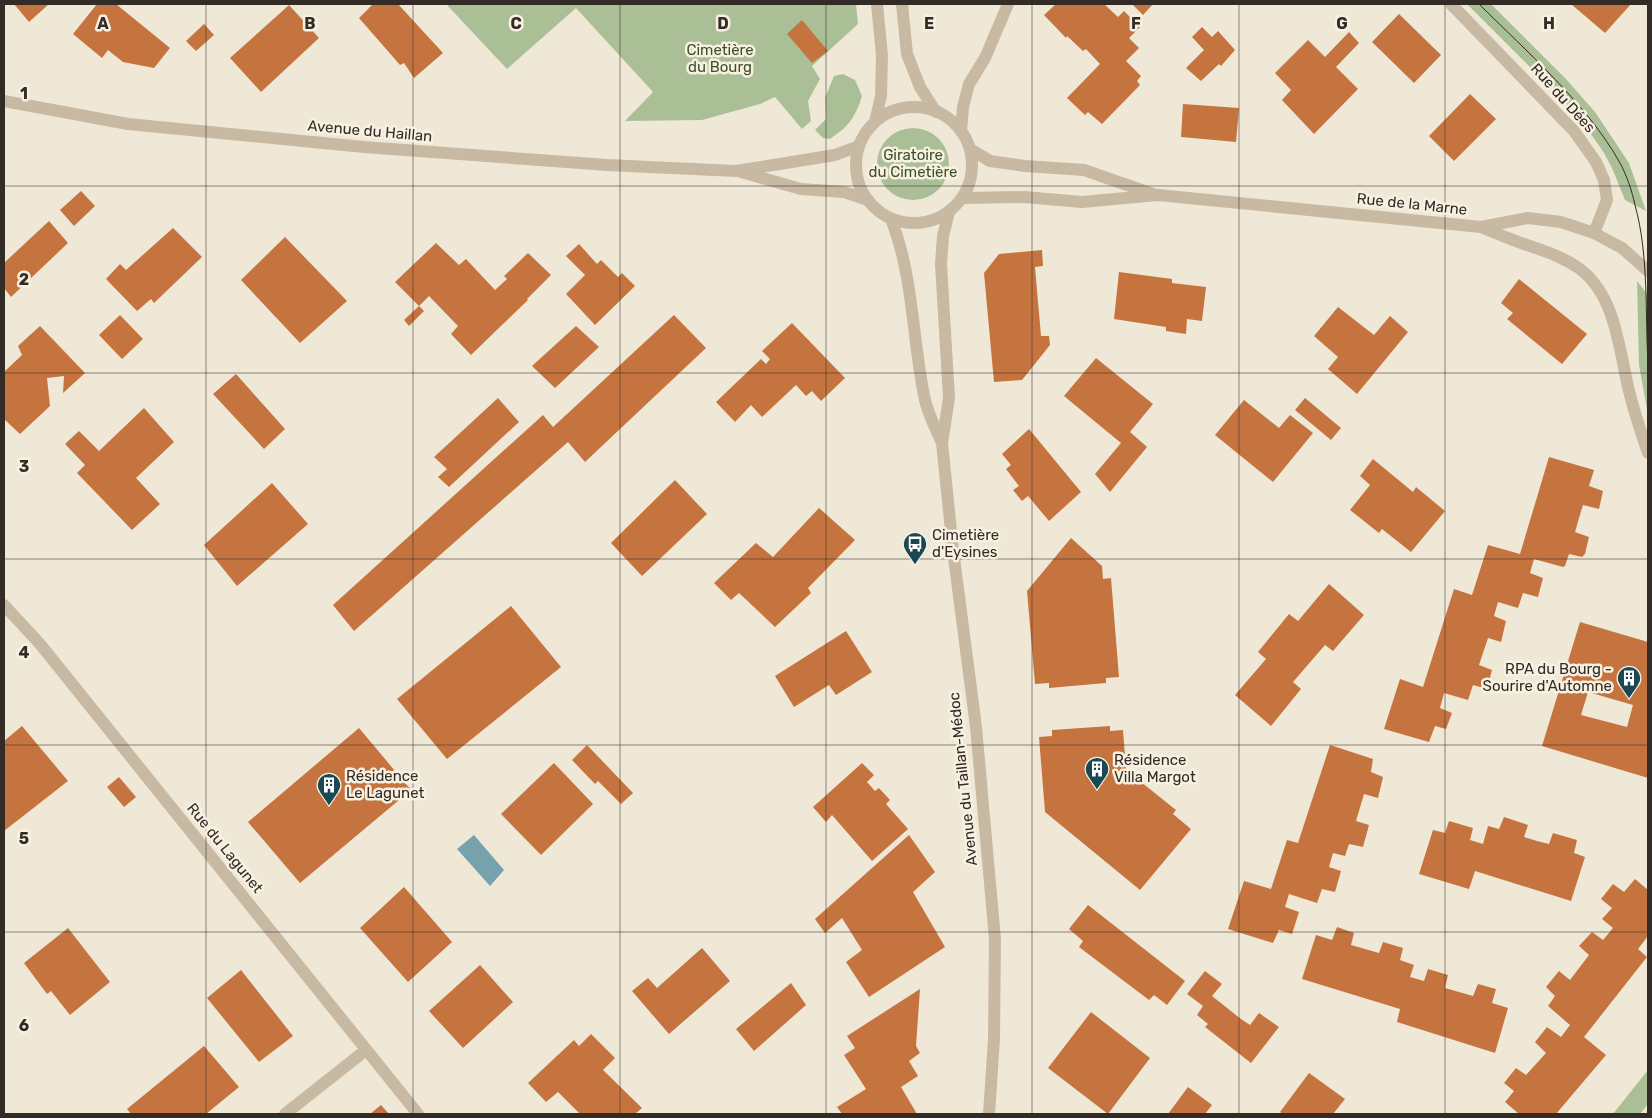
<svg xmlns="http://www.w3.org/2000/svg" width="1652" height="1118" font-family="Rubik,sans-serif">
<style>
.green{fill:#abbf97}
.water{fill:#76a2ad}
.building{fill:#c5743f;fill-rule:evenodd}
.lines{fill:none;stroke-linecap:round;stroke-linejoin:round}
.minor{stroke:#c8b9a3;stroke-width:12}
.tram{stroke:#332b25;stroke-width:1}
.grid{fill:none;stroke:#332b25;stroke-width:1;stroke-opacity:0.55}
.labels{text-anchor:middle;stroke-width:5;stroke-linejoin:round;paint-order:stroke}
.park-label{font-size:15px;fill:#3c5029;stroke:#f8f1e2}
.street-label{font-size:15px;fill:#332b25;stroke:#f8f1e2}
.poi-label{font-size:15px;fill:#332b25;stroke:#f8f1e2;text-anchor:start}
.grid-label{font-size:16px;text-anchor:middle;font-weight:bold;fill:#332b25;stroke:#f8f1e2;stroke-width:5;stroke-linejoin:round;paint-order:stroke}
</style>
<rect width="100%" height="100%" fill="#f0e8d6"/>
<g class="green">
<polygon points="446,4 856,4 858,24 812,66 820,79 808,101 811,121 802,129 775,97 760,104 702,120 625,121 653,92 576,8 507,69"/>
<polygon points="1467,4 1491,4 1566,79 1595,112 1629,163 1646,211 1625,200 1612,168 1604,153 1584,124 1554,91"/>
<path d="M843,74L855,80L862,96C855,118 849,126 830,139L823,138L815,130L826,119L825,98L834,76Z"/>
<circle cx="913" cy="164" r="36"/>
<polygon points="1637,281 1648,295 1648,415 1639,365"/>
<polygon points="1648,1070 1648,1104 1640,1114 1613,1114"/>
</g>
<polygon class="water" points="474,835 504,870 490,886 457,849"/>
<g class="building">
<polygon points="14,4 49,4 29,22"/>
<polygon points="97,4 116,4 170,48 154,68 123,62 108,50 102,58 73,34"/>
<polygon points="373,4 398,4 443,53 414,78 404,63 400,65 359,18"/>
<polygon points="1056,4 1104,4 1118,17 1124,11 1140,27 1129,38 1139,48 1126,61 1141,76 1137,81 1140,85 1102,124 1088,112 1085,115 1067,98 1100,64 1086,49 1083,51 1067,36 1066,38 1044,15"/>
<polygon points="1132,4 1153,4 1143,15"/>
<polygon points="1571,4 1631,4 1605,33"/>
<polygon points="289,5 319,38 261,92 230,58"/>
<polygon points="1399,14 1441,55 1414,83 1372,42"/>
<polygon points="802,20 828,51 812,63 787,34"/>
<polygon points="204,24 214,35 196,51 186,41"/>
<polygon points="1202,27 1212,37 1218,31 1235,50 1221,66 1219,64 1201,81 1186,68 1204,50 1192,37"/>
<polygon points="1349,32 1359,43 1336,67 1358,89 1314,134 1282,100 1291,90 1275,73 1308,40 1325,57"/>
<polygon points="1470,94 1496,119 1454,161 1429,136"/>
<polygon points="1183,104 1239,108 1236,142 1181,137"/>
<polygon points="81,191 95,206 74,226 60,210"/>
<polygon points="49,221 68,243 11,297 4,288 4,263"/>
<polygon points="173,228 202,257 154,303 151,299 137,311 106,279 120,264 126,270"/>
<polygon points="285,237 347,301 300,343 241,280"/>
<polygon points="436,243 459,265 466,259 495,290 507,279 504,276 528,253 551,275 527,299 528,300 471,355 451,334 458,326 429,296 419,306 395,282"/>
<polygon points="579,244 597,264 601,260 618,277 622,273 635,286 595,325 566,294 585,275 566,256"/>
<polygon points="1042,250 1043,266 1035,267 1041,336 1049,336 1050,345 1022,380 994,382 984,273 999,254"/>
<polygon points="1119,272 1172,279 1172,283 1206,287 1202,321 1187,319 1186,334 1166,331 1166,327 1114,319"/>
<polygon points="1519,279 1587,334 1562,364 1507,319 1513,313 1501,303"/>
<polygon points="419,306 424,311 409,326 404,320"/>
<polygon points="1338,307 1374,335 1390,316 1408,332 1357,394 1328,369 1338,357 1314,336"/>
<polygon points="120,315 143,339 122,359 99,335"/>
<polygon points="674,315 706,348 585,462 568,442 354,631 333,605 543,415 553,427"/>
<polygon points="792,323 845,378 821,401 812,391 806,396 796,385 762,417 751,405 735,422 716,402 761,359 766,364 770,359 762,351"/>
<polygon points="40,326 85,373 63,393 64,376 47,378 50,406 20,434 4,419 4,372 22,355 18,346"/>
<polygon points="576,326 599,347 555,388 532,366"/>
<polygon points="1096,358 1153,404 1130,432 1147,447 1110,492 1095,474 1121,443 1064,396"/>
<polygon points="236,374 285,429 264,449 213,394"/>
<polygon points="498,398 519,422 449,487 438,477 447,469 434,457"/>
<polygon points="1305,398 1341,428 1331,440 1295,410"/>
<polygon points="1244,400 1279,428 1290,415 1313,433 1273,482 1215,435"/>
<polygon points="144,408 174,442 136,478 160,504 132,530 77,473 85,465 65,444 79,431 99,451"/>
<polygon points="1029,429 1081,492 1049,521 1028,496 1022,501 1013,490 1019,486 1006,469 1011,465 1002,454"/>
<polygon points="1549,457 1594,470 1589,486 1603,491 1599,509 1583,505 1579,518 1575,532 1589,537 1585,554 1582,557 1569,554 1565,566 1563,567 1534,559 1530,573 1543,578 1538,597 1523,593 1518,608 1498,602 1494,616 1506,621 1501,642 1488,638 1479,665 1492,670 1487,689 1473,685 1468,700 1444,693 1440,708 1452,713 1446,729 1435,726 1429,742 1384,729 1400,679 1423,687 1454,589 1472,595 1488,545 1520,554"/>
<polygon points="1373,459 1413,492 1416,487 1445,511 1411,552 1382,529 1379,533 1350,510 1370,485 1360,476"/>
<polygon points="675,480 707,514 642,576 611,543"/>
<polygon points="272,483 308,524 237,586 204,545"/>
<polygon points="819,508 855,540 808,588 811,593 775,627 739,593 731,600 714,583 756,543 773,557"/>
<polygon points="1071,538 1102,566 1103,579 1111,578 1119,677 1106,678 1106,683 1049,688 1049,683 1035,684 1027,591"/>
<polygon points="1329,584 1364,615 1333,651 1325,645 1293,682 1301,689 1271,726 1235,695 1266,659 1258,652 1289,614 1298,621"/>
<polygon points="511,606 561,667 447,759 397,699"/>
<path d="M1580,622L1648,642V778L1542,746ZM1588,692L1633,705L1627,727L1581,715Z"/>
<polygon points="846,631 872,672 836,695 829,685 794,707 775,676"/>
<polygon points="22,726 68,781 4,831 4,741"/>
<polygon points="1110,726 1110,731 1123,730 1126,770 1176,810 1173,814 1191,829 1140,890 1045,812 1039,737 1052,736 1052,730"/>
<polygon points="359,728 411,790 300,883 248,822"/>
<polygon points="587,745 633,793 621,804 598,781 595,784 572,760"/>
<polygon points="1330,745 1373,759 1371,772 1383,777 1378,798 1364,794 1356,821 1369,825 1363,847 1349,844 1345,856 1333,853 1329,867 1341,871 1335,892 1322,889 1317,903 1289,894 1285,907 1299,912 1292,934 1279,930 1273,943 1228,929 1244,881 1271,889 1287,840 1298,843"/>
<polygon points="554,763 593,804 541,855 501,814"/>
<polygon points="862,763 874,775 867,782 875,791 879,788 890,800 886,804 908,829 872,861 832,815 826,822 813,807"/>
<polygon points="119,777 136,797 124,807 107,787"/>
<polygon points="1504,817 1528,825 1524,837 1537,841 1549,844 1553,833 1577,840 1574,853 1585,857 1571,901 1475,871 1469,889 1419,874 1433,830 1445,833 1449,821 1473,828 1470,840 1483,844 1488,826 1499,829"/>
<polygon points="909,835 935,872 913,892 945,947 869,997 846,962 862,950 842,918 825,933 815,919"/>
<polygon points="1635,879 1648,890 1648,936 1638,949 1647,957 1584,1037 1606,1055 1556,1114 1519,1114 1505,1102 1514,1091 1504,1083 1516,1068 1526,1075 1546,1053 1535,1042 1547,1027 1561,1037 1570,1025 1548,1006 1555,996 1546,987 1559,971 1570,980 1589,955 1579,946 1592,932 1603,940 1613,928 1602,919 1612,908 1601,899 1613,884 1624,892"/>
<polygon points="404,887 452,942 408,982 360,928"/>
<polygon points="1088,905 1185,981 1167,1005 1154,995 1149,1000 1079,947 1083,941 1069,929"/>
<polygon points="1337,927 1354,933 1351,945 1379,953 1383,942 1403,948 1400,960 1414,965 1410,977 1424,981 1428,969 1448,975 1445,988 1473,996 1478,984 1496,989 1492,1003 1508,1008 1495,1053 1397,1022 1400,1009 1302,979 1316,935 1332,940"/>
<polygon points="68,928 110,982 70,1015 51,991 47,994 24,963"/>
<polygon points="702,948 730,981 669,1034 632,991 648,978 657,988"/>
<polygon points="480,965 513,1002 463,1048 429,1011"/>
<polygon points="241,970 293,1036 259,1062 207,998"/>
<polygon points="1205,971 1222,984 1212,996 1241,1019 1250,1025 1259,1013 1279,1027 1251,1063 1205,1027 1208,1024 1197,1015 1203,1006 1187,994"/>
<polygon points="791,983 806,1005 754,1051 736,1029"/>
<polygon points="920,989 916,1046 920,1053 909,1061 918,1076 901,1087 917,1114 842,1114 837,1107 866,1089 844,1055 855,1048 847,1036"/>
<polygon points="1091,1012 1150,1058 1108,1114 1048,1068"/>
<polygon points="591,1034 615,1058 603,1070 642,1108 635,1114 580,1114 558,1092 546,1102 528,1083 574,1040 579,1046"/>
<polygon points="204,1046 239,1087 206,1114 131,1114 127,1109"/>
<polygon points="1309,1073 1345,1099 1333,1114 1283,1114 1280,1112"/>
<polygon points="1188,1087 1212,1105 1205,1114 1168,1114"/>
<polygon points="381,1105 389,1114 370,1114"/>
</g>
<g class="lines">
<g class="minor">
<polyline points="902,4 907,54 920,87 936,112"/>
<polyline points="1451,4 1574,131 1596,162 1604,180 1607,200 1594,233"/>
<polyline points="4,101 128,124 364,147 607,165 736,171 835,155 859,146"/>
<circle cx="914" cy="165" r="58"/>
<polyline points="875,122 881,96 882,56 877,4"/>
<polyline points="961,131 963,107 969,84 985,58 1008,4"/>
<polyline points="970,149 990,161 1025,166 1084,170 1153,194"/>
<polyline points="741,172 801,189 844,192 868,200"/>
<polyline points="963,198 1024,197 1082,202 1158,195 1481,227 1528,218 1561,222 1594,233 1622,248 1648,271"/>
<polyline points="949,212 943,236 941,264 949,398 942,443 953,550 976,727 995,939 994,1039 989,1114"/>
<path d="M891,219C914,277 912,340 925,400C928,414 936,429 942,443"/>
<path d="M1481,227C1495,233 1510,239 1524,244C1544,251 1562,256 1580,269C1616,296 1619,350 1629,391C1634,412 1641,432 1648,453"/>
<polyline points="4,605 40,644 418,1114"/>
<polyline points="285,1114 366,1050"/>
</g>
<path class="tram" d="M1479,4C1526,51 1588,105 1620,163C1627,176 1632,191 1635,205C1649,256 1645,312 1648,364"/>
</g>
<path class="grid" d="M206,4V1114M413,4V1114M620,4V1114M826,4V1114M1032,4V1114M1239,4V1114M1445,4V1114M4,186H1648M4,373H1648M4,559H1648M4,745H1648M4,932H1648"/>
<defs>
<g id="bus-pin" transform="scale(1.25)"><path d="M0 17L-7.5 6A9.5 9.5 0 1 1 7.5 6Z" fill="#1b4753" stroke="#f8f1e2"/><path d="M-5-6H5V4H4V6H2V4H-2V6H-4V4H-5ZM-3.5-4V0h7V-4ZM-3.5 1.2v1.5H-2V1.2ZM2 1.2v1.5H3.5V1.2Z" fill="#fff"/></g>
<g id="building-pin" transform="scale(1.25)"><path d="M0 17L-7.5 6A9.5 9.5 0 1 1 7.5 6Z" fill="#1b4753" stroke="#f8f1e2"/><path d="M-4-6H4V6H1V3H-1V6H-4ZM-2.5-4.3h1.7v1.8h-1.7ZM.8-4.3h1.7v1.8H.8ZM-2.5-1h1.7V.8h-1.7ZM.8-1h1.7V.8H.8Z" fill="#fff"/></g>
</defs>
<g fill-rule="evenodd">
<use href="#bus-pin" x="915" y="544"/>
<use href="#building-pin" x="1629" y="678"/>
<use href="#building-pin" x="1097" y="769"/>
<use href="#building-pin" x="329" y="785"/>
</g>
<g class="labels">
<g class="park-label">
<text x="720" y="55">Cimetière<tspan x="720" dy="17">du Bourg</tspan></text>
<text x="913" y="160">Giratoire<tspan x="913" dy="17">du Cimetière</tspan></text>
</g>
<g class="street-label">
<text transform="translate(1563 98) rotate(48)" y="5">Rue du Dées</text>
<text transform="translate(370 131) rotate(5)" y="5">Avenue du Haillan</text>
<text transform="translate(1412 204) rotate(6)" y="5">Rue de la Marne</text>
<text transform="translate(963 779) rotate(-96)" y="5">Avenue du Taillan-Médoc</text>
<text transform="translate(225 848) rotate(51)" y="5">Rue du Lagunet</text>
</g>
<g class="poi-label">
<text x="932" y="540">Cimetière<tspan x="932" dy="17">d'Eysines</tspan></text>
<text x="1612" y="674" text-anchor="end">RPA du Bourg -<tspan x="1612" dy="17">Sourire d'Automne</tspan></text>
<text x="1114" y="765">Résidence<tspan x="1114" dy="17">Villa Margot</tspan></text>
<text x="346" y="781">Résidence<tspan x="346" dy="17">Le Lagunet</tspan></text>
</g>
</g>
<g class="grid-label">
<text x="103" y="29">A</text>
<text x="310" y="29">B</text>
<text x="516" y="29">C</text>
<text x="723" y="29">D</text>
<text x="929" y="29">E</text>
<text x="1136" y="29">F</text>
<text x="1342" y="29">G</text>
<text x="1549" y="29">H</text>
<text x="24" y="99">1</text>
<text x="24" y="285">2</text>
<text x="24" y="472">3</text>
<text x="24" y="658">4</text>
<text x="24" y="844">5</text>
<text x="24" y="1031">6</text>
</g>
<rect width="1652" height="1118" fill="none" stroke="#332b25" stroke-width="10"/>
</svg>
